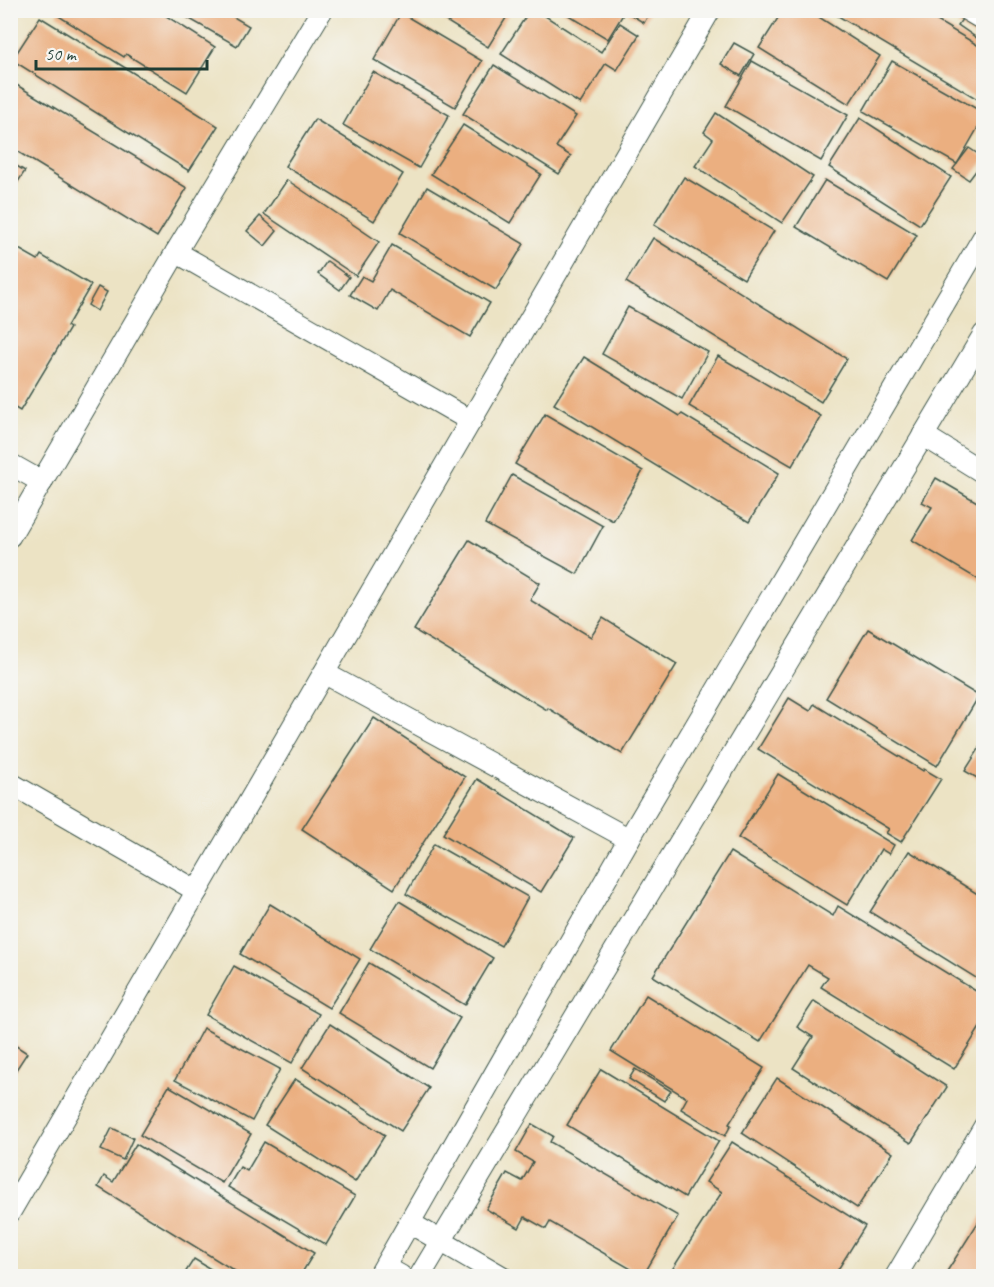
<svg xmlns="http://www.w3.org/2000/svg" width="994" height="1287" font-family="Caveat,sans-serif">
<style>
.building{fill:#ebaf80}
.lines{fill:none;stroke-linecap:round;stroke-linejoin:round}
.minor-casing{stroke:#3e564a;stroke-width:23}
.minor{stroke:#fff;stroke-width:21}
</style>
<rect width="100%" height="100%" fill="#f6f6f2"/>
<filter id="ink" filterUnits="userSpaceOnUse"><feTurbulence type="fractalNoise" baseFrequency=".0167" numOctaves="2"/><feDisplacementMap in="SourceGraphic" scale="12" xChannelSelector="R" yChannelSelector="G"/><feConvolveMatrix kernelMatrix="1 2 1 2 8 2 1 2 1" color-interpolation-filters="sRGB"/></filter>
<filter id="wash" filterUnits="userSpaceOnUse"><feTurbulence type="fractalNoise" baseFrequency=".008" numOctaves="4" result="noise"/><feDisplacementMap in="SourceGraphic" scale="24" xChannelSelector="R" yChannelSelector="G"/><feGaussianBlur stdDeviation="1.35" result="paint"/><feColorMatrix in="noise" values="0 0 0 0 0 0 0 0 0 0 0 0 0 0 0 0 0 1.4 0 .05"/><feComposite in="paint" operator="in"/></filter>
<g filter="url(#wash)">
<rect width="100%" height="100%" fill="#ece3c4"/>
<g id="blocks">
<g class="building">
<polygon points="60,10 157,10 215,47 187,92 126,54 124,57 57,15"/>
<polygon points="174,10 222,10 249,26 237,46"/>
<polygon points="428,10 511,10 488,47"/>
<polygon points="530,10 536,10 601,52 620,23 639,35 617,70 606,63 580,104 501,54"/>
<polygon points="560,10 651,10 644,23 625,11 608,39"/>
<polygon points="783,10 808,10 880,56 849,104 759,48"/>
<polygon points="828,10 919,10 984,49 984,103"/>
<polygon points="401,13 482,61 455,107 374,60"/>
<polygon points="964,16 984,30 984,43 958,25"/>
<polygon points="40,17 100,54 111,59 218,126 189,171 12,60"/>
<polygon points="734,43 754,54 741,76 721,64"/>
<polygon points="752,61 848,115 821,161 726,106"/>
<polygon points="892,61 984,113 984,117 957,164 863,111"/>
<polygon points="494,65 576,116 556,147 571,156 559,174 463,114"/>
<polygon points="373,72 449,115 419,168 343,125"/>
<polygon points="10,81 187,188 157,237 10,147"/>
<polygon points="716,113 813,177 782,223 695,166 713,139 704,132"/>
<polygon points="860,118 951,177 920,225 829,167"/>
<polygon points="315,119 403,174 374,221 285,166"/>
<polygon points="463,125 541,174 510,223 431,174"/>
<polygon points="969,148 984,158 984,160 969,180 953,169"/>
<polygon points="10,162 25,171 10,194"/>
<polygon points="684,177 774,231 744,279 654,225"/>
<polygon points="287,180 379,242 356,276 264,214"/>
<polygon points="825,180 917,235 888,282 796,227"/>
<polygon points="427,187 524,244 496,290 400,233"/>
<polygon points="260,216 277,231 265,246 247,231"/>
<polygon points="653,238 847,359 821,402 626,282"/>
<polygon points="10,244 38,260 41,255 91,285 67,326 70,328 20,411 10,405"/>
<polygon points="392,245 490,303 470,337 390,290 378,311 350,295 362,276 371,281"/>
<polygon points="327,261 349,277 340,290 318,274"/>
<polygon points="98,287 107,292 97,311 88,305"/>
<polygon points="628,307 708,352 682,399 602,354"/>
<polygon points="718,356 821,416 792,466 689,406"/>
<polygon points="584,357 680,416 682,414 779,473 749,522 554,404"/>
<polygon points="545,414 643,471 613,521 515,464"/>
<polygon points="512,475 603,526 577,574 485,524"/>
<polygon points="936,478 984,506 984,583 912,540 932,507 922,502"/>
<polygon points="469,540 540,583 530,600 591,637 603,618 677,664 622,754 548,708 547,710 414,630"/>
<polygon points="868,629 979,696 937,766 826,698"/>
<polygon points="789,698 810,711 814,704 923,771 924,769 941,779 901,842 886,833 889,829 758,749"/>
<polygon points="374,718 465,777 394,889 302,829"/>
<polygon points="984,741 984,782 965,771"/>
<polygon points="778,774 894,845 889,854 881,849 847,905 738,838"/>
<polygon points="477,779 574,838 541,892 443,834"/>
<polygon points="434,844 528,897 501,946 406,894"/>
<polygon points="909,851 984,898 984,983 870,912"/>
<polygon points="730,852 833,916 838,906 984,996 984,1021 954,1069 821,987 828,977 808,965 760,1042 653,976"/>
<polygon points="399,901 493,958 465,1005 370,949"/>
<polygon points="270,904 360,959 329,1008 240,954"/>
<polygon points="369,963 460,1018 430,1068 339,1013"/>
<polygon points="234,966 319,1014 292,1063 206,1015"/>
<polygon points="646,995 764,1068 729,1124 731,1125 725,1136 681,1109 687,1098 611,1051"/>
<polygon points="814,1001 947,1087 911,1143 793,1068 813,1037 797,1027"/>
<polygon points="330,1024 429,1088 401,1131 302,1068"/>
<polygon points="203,1028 280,1069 252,1121 175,1080"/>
<polygon points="10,1042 27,1053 10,1079"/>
<polygon points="601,1069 719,1141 685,1197 567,1125"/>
<polygon points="635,1069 671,1091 664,1101 629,1079"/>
<polygon points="777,1078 893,1153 857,1208 742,1133"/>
<polygon points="295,1079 385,1135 355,1182 265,1125"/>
<polygon points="169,1086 251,1134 222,1183 140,1135"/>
<polygon points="532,1124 553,1136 550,1142 678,1216 643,1276 550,1222 546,1229 525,1217 519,1228 486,1209 507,1173 522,1181 533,1162 516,1152"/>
<polygon points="112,1128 133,1138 123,1160 101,1150"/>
<polygon points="264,1142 355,1196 326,1245 228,1187 240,1167 247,1171"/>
<polygon points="732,1142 865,1226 834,1276 668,1276 722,1192 706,1182"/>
<polygon points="136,1144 314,1253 300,1276 243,1276 98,1187 104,1176 113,1182"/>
<polygon points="984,1213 984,1276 944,1276"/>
<polygon points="194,1259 222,1276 183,1276"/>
</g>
</g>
</g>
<g filter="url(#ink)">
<use href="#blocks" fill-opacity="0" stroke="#3e564a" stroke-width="1.5"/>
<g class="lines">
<g class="minor-casing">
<g id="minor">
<polyline points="967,10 984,20"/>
<polyline points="176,252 471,421"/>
<polyline points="923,435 984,473"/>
<polyline points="10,464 42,482"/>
<polyline points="10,536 176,252 322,10"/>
<polyline points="324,673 629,839"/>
<polyline points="10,783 197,891"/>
<polyline points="10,1212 710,10"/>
<polyline points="410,1223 501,1276"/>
<polyline points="385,1267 401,1276"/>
<polyline points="379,1276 629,839 984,236"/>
<polyline points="420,1276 984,334"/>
<polyline points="896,1276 984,1127"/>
</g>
</g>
<use href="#minor" class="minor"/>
</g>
</g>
<rect width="994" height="1287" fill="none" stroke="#f6f6f2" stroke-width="36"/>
<path d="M36 60v9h171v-9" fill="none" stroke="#1f3d34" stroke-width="3"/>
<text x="45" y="60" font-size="18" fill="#1f3d34" stroke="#f6f6f2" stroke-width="4.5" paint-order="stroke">50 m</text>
</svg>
